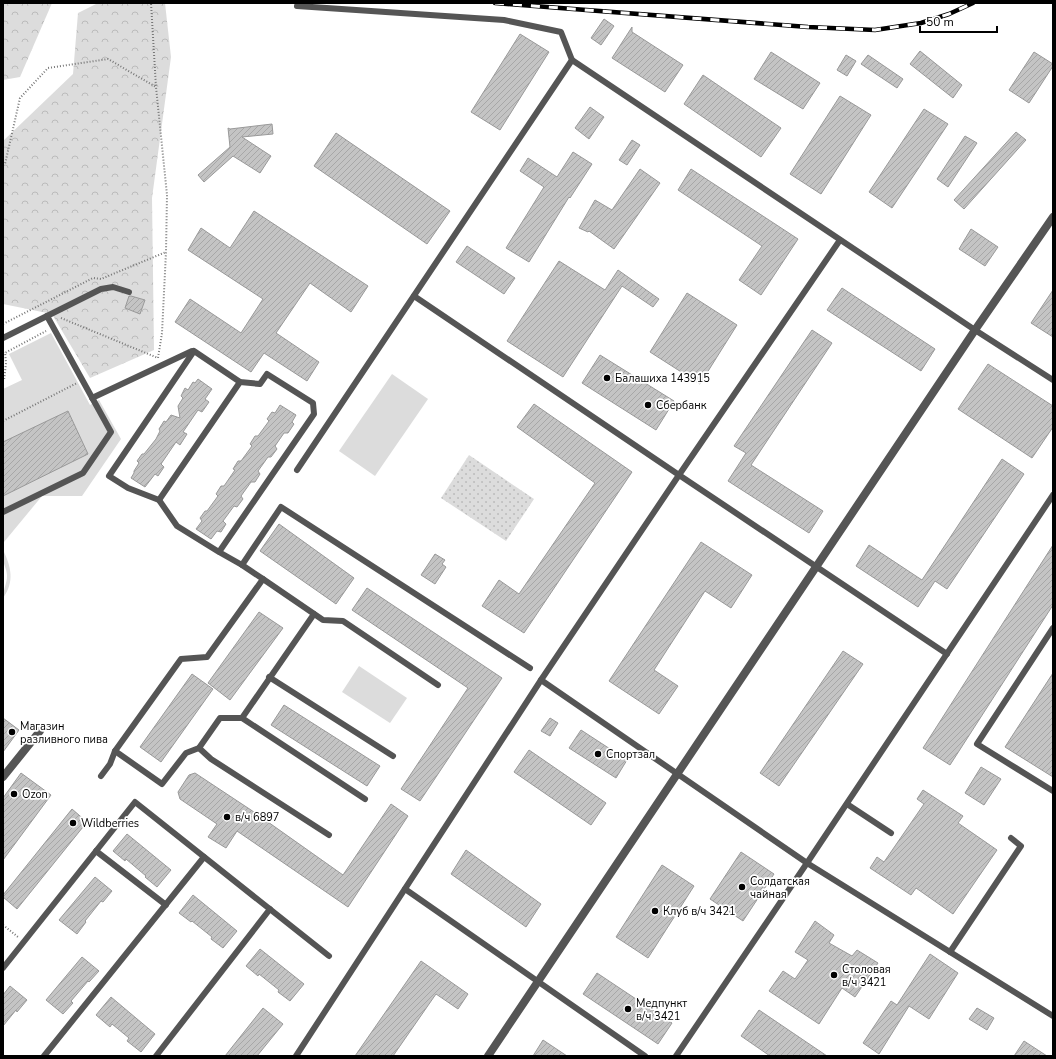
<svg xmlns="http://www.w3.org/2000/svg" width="1056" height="1059" font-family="'Nunito Sans',sans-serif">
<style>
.forest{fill:url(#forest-crowns)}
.park{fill:url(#park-dots)}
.garden{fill:#dcdcdc}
.building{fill:url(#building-hatch);stroke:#999}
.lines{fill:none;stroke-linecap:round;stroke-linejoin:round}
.path{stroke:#777;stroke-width:2;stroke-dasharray:1 2;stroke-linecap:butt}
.lane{stroke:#555;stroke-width:6}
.street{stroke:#555;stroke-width:8}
.rail-casing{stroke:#000;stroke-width:4.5}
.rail{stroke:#fff;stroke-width:3;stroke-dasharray:9;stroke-linecap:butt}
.poi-dot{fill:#000;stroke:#fff;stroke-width:1.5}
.labels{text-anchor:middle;stroke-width:3.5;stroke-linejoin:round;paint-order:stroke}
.poi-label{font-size:11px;fill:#000;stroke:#fff;text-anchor:start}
</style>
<defs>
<pattern id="forest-crowns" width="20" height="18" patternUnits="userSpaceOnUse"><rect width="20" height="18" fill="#dcdcdc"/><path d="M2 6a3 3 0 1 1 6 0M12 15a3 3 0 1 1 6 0" fill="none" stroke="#bbb"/></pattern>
<pattern id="park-dots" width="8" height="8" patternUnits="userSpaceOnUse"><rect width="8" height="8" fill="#dcdcdc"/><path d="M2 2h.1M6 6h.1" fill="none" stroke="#bbb" stroke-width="1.8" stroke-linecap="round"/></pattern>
<pattern id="building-hatch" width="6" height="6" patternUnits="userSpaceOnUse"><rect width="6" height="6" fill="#c4c4c4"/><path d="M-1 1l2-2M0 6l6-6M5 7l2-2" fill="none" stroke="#a7a7a7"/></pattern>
</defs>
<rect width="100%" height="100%" fill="#fff"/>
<g class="forest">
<polygon points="3,3 52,3 20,77 3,80"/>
<polygon points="98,3 165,3 171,57 152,198 154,350 90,378 52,314 3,304 3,141 73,74 78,13"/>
</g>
<polygon class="park" points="469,455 534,499 506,541 441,498"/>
<g class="garden">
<polygon points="51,333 90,405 99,400 121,439 82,496 42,496 4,542 3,389 22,380 9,354"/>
<polygon points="392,374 428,399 375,476 339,451"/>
<path d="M3,550C11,566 15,582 3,598C3,590 7,583 7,576C7,570 4,565 3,560C2,557 3,553 3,550Z"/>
<polygon points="359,666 407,698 390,723 342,692"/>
</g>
<g class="building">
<polygon points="604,19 614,26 601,45 591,38"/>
<polygon points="632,27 632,32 683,65 665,92 612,58"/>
<polygon points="520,34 549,52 500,130 471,112"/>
<polygon points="920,51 962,85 953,98 910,64"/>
<polygon points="771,52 820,83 803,109 754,79"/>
<polygon points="1034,52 1053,64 1053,66 1029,103 1009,90"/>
<polygon points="846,55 856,61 847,76 837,70"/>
<polygon points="868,55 903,79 897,88 861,64"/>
<polygon points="703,75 781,128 761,157 684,104"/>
<polygon points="840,96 871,115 821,194 790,174"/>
<polygon points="590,107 604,117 589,139 575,128"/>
<polygon points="924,109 948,124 892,208 869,192"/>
<polygon points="272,124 273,134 242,137 271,156 260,173 233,156 204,182 198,175 230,147 228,128 230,129"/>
<polygon points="1016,132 1026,140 964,209 954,200"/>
<polygon points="336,133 450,211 427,244 314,166"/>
<polygon points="965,136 977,143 948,187 937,179"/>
<polygon points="632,140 640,145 627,165 619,160"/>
<polygon points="573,152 592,164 570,198 569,197 529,262 506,248 544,187 520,171 528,158 557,177"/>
<polygon points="640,169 660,183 614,249 589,231 588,232 579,228 595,200 612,210"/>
<polygon points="691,169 798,239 761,295 739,280 762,246 678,190"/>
<polygon points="254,211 368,286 351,312 310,283 276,333 319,362 307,381 264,353 251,372 175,322 190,299 241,333 263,299 188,250 201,228 230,248"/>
<polygon points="971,229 998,247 985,266 959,249"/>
<polygon points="467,246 515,278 504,294 456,262"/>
<polygon points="559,261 605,290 618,270 659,299 653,307 622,286 563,377 507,341"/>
<polygon points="842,288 935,349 921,371 827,310"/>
<polygon points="1053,290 1053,337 1031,323"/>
<polygon points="687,293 737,325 700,384 650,352"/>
<polygon points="129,296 131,296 145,300 140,314 125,308"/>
<polygon points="812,330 832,343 751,465 823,511 809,533 728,481 746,453 734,446"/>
<polygon points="600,355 674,401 656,430 582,383"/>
<polygon points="988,364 1053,406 1053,427 1032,458 958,409"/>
<polygon points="198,379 212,389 205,399 209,402 202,412 198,410 183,432 187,434 180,445 176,442 161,464 164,467 158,476 155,474 145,487 131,478 134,473 134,471 139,463 137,461 142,454 144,454 156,439 160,431 159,429 164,421 166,422 171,415 180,418 178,406 183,398 181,396 185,388 188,390 193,382 195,383"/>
<polygon points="534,404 632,472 524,633 482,606 499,580 519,594 595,483 517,427"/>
<polygon points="280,405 296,415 292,422 294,424 288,433 284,433 275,446 277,449 271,457 268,457 258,471 260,474 255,482 251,482 241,496 243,499 237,507 234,506 223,521 226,524 221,532 217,531 211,539 196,529 202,521 200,518 205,511 207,511 218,496 216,494 221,486 224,486 235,470 233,469 238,461 241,461 252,446 250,444 255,436 258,436 269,421 267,419 272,412 275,413"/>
<polygon points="68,411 88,454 3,496 3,442"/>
<polygon points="1002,459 1024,474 947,589 935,581 918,607 856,566 869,545 922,580"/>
<polygon points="279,524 354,578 336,604 260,551"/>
<polygon points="701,542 752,575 731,608 705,591 654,670 678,686 659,714 609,681"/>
<polygon points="1053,545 1053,605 950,765 923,748"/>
<polygon points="435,554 445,560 442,564 446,567 435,584 421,575"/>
<polygon points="367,588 502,678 420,801 401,789 468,688 352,610"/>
<polygon points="259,612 283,628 230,700 208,683"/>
<polygon points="843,651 863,664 779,786 760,773"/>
<polygon points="1053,673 1053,777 1005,747"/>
<polygon points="192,674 213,689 161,762 140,747"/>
<polygon points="284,705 380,766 367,786 271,725"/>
<polygon points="3,718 19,730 3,752"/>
<polygon points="550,718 558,723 550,736 541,731"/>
<polygon points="581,730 627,760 616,778 569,748"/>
<polygon points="529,750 606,803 591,825 514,772"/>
<polygon points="981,767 1001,779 984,805 965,793"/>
<polygon points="21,773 51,795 3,860 3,798"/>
<polygon points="195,773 251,810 343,875 391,804 408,816 348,907 237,831 226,848 208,837 217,824 180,799 178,792 189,775"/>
<polygon points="923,790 963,816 958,823 997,850 953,914 916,888 911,895 870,868 877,857 884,862 924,804 917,799"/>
<polygon points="72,809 87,822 17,909 3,897 3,895"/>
<polygon points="127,834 171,870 157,887 145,877 146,876 126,859 125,861 113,851"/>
<polygon points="466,850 541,904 526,927 451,874"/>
<polygon points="741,852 774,874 743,921 710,899"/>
<polygon points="662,865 694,886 648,958 616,937"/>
<polygon points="95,877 112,891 103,902 101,901 85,921 86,922 77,934 59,920"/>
<polygon points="193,895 237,931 223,948 211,939 212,937 192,921 191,922 179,913"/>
<polygon points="815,921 834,935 829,943 852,956 857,950 878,963 855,997 842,988 819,1024 769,991 783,971 795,979 808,960 795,952"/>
<polygon points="260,949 304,984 290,1001 278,992 279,990 259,974 258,976 246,966"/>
<polygon points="930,954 958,973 929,1019 909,1006 879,1054 863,1043 891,1001 897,1005"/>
<polygon points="82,957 99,971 89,982 88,981 71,1001 73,1003 63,1014 46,1000"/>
<polygon points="421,961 468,994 458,1009 436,994 393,1056 355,1056"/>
<polygon points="597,973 672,1023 658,1044 583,994"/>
<polygon points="10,986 27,1000 17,1012 16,1010 3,1026 3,995"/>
<polygon points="111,997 155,1034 141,1052 127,1041 129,1038 112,1024 110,1027 96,1015"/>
<polygon points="263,1008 283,1024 257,1056 225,1056"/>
<polygon points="977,1008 994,1018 987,1030 969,1019"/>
<polygon points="759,1010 827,1056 770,1056 741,1036"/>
<polygon points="543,1040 567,1056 533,1056"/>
<polygon points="1024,1041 1047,1056 1014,1056"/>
</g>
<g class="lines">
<g class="path">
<polyline points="3,165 5,164 20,98 48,68 108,59 156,87"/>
<polyline points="61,318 158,358 162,333 166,252 167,195 156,87 151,3"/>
<polyline points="3,324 93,278 101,279 166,252"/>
<polyline points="3,354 46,331"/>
<polyline points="3,381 4,381 6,363 5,352"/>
<polyline points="3,421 77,383"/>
<polyline points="3,925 18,937"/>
</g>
<g class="lane">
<polyline points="297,6 504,20 561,32 572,60"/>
<polyline points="414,296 679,475 947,654"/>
<polyline points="3,338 101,289 113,287 129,292"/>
<polyline points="92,398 192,351"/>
<polyline points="297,470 572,60 975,330 1053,380"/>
<polyline points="159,500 240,382"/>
<polyline points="3,512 83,473 111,432 47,316"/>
<polyline points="219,552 314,414 313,403 267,374 260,384 240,382 194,351 109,476 128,488 159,500 177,526 219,552 242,565"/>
<polyline points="263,579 323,620 343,621 438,685"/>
<polyline points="1053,628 977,744 1053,791"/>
<polyline points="269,677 393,756"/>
<polyline points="541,680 807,863 1053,1016"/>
<polyline points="242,718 365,799"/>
<polyline points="199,748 211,759 329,835"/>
<polyline points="115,751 162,784 186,753 199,748 220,718 242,718 314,614"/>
<polyline points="101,776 110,764 115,751 181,659 207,657 263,579 242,565 281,507 530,668"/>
<polyline points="847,804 891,833"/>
<polyline points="96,851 166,905"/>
<polyline points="405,889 645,1056"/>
<polyline points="950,952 1021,846 1011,838"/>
<polyline points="3,968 135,802 329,956"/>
<polyline points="44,1056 204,857"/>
<polyline points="156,1056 270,909"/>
<polyline points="296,1056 541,680 679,475 840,240"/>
<polyline points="676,1056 807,863 1053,495"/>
</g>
<g class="street">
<polyline points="3,777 40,731"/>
<polyline points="488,1056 975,330 1053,217"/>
</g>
<g class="rail-casing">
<polyline id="rail" points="495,3 808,27 875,30 921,23 949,14 973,3"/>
</g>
<use href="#rail" class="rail"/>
</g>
<g class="poi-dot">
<circle cx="607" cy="378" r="4"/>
<circle cx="648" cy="405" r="4"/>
<circle cx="12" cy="732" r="4"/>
<circle cx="598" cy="754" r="4"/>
<circle cx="14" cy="794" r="4"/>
<circle cx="227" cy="817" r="4"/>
<circle cx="73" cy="823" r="4"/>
<circle cx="742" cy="887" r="4"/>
<circle cx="655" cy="911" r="4"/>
<circle cx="834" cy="975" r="4"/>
<circle cx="628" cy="1009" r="4"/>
</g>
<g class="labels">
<g class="poi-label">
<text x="615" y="382">Балашиха 143915</text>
<text x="656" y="409">Сбербанк</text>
<text x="20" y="730">Магазин<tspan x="20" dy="13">разливного пива</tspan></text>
<text x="606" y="758">Спортзал</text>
<text x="22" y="798">Ozon</text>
<text x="235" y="821">в/ч 6897</text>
<text x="81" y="827">Wildberries</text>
<text x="750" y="885">Солдатская<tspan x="750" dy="13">чайная</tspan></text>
<text x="663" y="915">Клуб в/ч 3421</text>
<text x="842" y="973">Столовая<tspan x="842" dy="13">в/ч 3421</tspan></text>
<text x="636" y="1007">Медпункт<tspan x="636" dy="13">в/ч 3421</tspan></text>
</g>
</g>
<rect width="1056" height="1059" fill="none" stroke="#000000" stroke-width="8"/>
<path d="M920 26v6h77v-6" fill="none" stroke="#000000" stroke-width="2"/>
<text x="926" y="26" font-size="12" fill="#000000" stroke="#ffffff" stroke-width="3" paint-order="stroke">50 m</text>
</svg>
